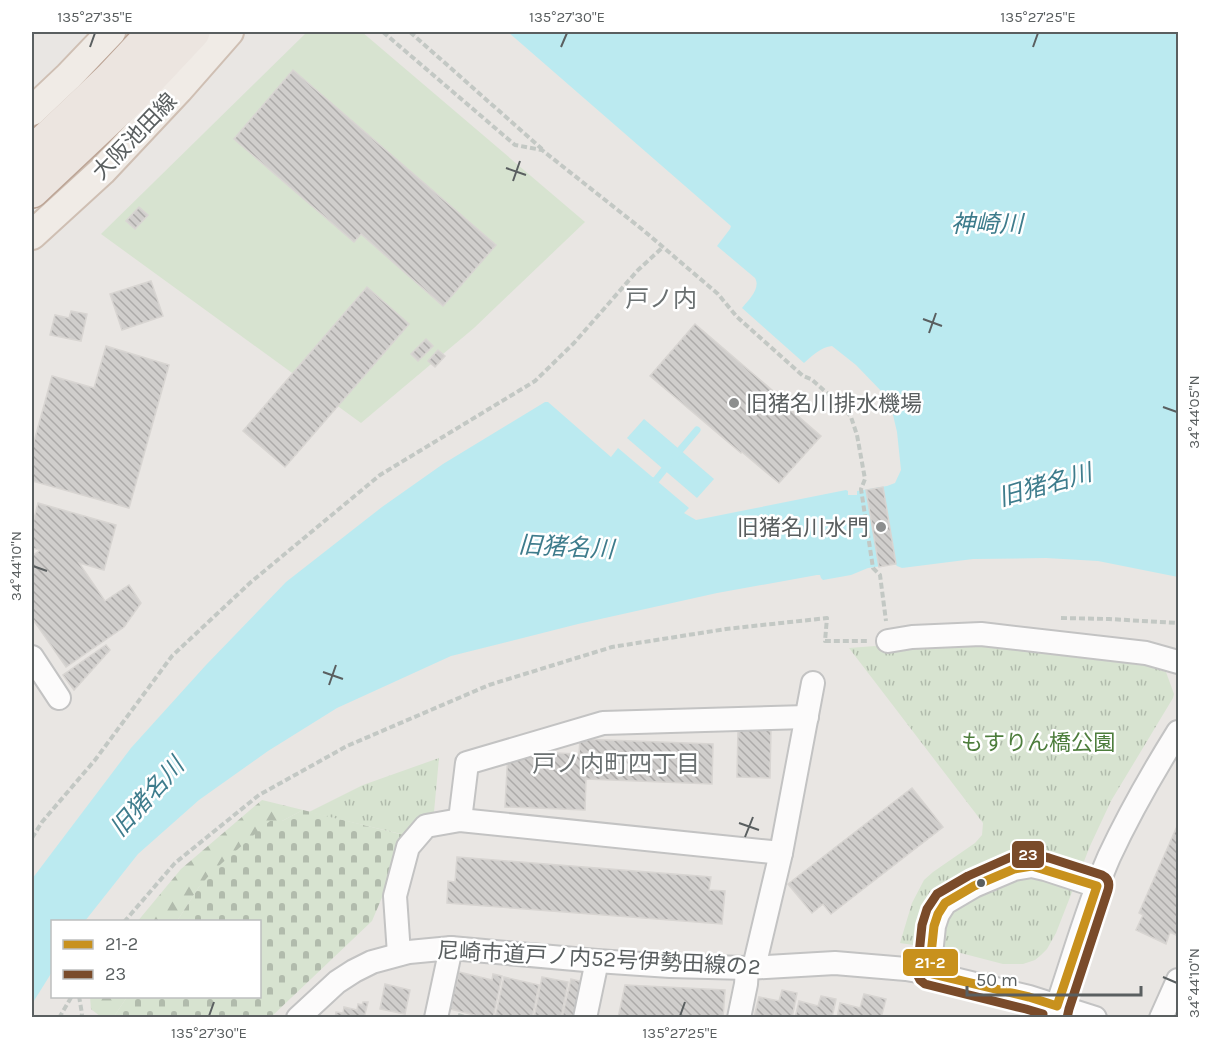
<svg xmlns="http://www.w3.org/2000/svg" width="1210" height="1049" font-family="Karla,'Noto Sans JP',sans-serif">
<style>
.green{fill:#d7e3d0}
.forest{fill:url(#forest-firs)}
.cemetery{fill:url(#cemetery-stones)}
.park{fill:url(#park-tufts)}
.water{fill:#bbeaf0}
.lines{fill:none;stroke-linecap:round;stroke-linejoin:round}
.stream{stroke:#bbeaf0;stroke-width:7}
.building{fill:url(#building-back-hatch);stroke:#d8d5d2;stroke-width:1.5}
.minor-casing{stroke:#c3c3c3;stroke-width:26}
.major-casing{stroke:#cfbfb3;stroke-width:32}
.highway-casing{stroke:#bca495;stroke-width:36}
.path{stroke:#c3c8c4;stroke-width:4;stroke-dasharray:6 3;stroke-linecap:butt}
.minor{stroke:#fcfbfb;stroke-width:22}
.major{stroke:#f0ebe6;stroke-width:28}
.highway{stroke:#ece5e0;stroke-width:33}
.bus-1-casing{stroke:#fff;stroke-width:14}
.bus-2-casing{stroke:#fff;stroke-width:14}
.bus-1{stroke:#c8911d;stroke-width:9}
.bus-2{stroke:#7a4b2a;stroke-width:9}
.ticks{fill:none;stroke:#5a5f60;stroke-width:2}
.poi-dot{fill:#8c8e8e;stroke:#fff;stroke-width:2}
.bus-dot{fill:#5a5f60;stroke:#fff;stroke-width:2}
.labels{text-anchor:middle;stroke-width:5;stroke-linejoin:round;paint-order:stroke}
.street-label{font-size:22px;fill:#5a5f60;stroke:#fff}
.poi-label{font-size:22px;fill:#5a5f60;stroke:#fff;text-anchor:start}
.park-label{font-size:22px;fill:#4d7d3c;stroke:#fff}
.water-label{font-size:24px;font-style:italic;fill:#3e7c8c;stroke:#fff}
.neighbourhood-label{font-size:24px;fill:#6b7172;stroke:#fff}
.line-badge{stroke:#fff;stroke-width:2}
.badge-label{font-size:16px;text-anchor:middle;font-weight:bold;fill:#fff}
.neatline{fill:none;stroke:#5a5f60;stroke-width:2}
.ticks-label{font-size:15px;text-anchor:middle;fill:#5a5f60}
</style>
<defs>
<pattern id="forest-firs" width="22" height="20" patternUnits="userSpaceOnUse" patternTransform="scale(1.5)"><rect width="22" height="20" fill="#d7e3d0"/><path d="M5 1l3.5 6h-7zM16 11l3.5 6h-7z" fill="#b1bbac"/></pattern>
<pattern id="cemetery-stones" width="16" height="16" patternUnits="userSpaceOnUse" patternTransform="scale(1.5)"><rect width="16" height="16" fill="#d7e3d0"/><path d="M2 7V4a2 2 0 0 1 4 0v3zM10 15v-3a2 2 0 0 1 4 0v3z" fill="#b1bbac"/></pattern>
<pattern id="park-tufts" width="24" height="20" patternUnits="userSpaceOnUse" patternTransform="scale(1.5)"><rect width="24" height="20" fill="#d7e3d0"/><path d="M3 7l-1-3M5 7V3M7 7l1-3M15 17l-1-3M17 17v-4M19 17l1-3" fill="none" stroke="#b1bbac"/></pattern>
<pattern id="building-back-hatch" width="6" height="6" patternUnits="userSpaceOnUse" patternTransform="scale(1.5)"><rect width="6" height="6" fill="#d0cecc"/><path d="M-1 5l2 2M0 0l6 6M5-1l2 2" fill="none" stroke="#acaaa9"/></pattern>
</defs>
<rect width="100%" height="100%" fill="#e9e6e3"/>
<polygon class="green" points="307,32 362,32 585,222 474,328 361,423 101,234"/>
<g class="forest">
<polygon points="262,800 303,810 282,821 270,822 199,887 177,921 137,922 181,869"/>
<polygon points="90,997 90,996 127,997 113,1018 101,1017 91,1009"/>
</g>
<polygon class="cemetery" points="303,810 408,836 372,921 271,1017 113,1018 127,997 260,996 260,922 177,921 199,887 213,871 270,821 282,821"/>
<g class="park">
<polygon points="875,646 884,648 1002,646 1095,655 1147,666 1166,672 1174,694 1173,698 1111,801 1090,846 1056,933 1047,949 1041,955 1035,960 1023,964 1003,964 953,951 900,943 912,903 924,880 933,872 975,843 982,835 983,823 849,648"/>
<polygon points="439,758 434,812 417,818 405,835 309,812 363,785"/>
</g>
<g class="water">
<path d="M508,32H1178V577L1098,561L1046,558L973,559L902,568L897,566L895,564L868,568L851,575L823,580L821,578L820,575H817L717,593L578,624L451,656L337,708L268,751L199,800L138,854L85,921L52,922V972L32,1004V879L131,748L206,665L286,582L382,507L443,464L545,402H548L611,457L618,448L689,508L684,513L696,520L846,490L848,491V495H857V491L887,486L895,483L901,470L897,432L893,415L889,402L884,394L856,365L832,346C821,347 812,356 804,363L742,308C749,300 761,288 755,278L717,246L730,229L731,226Z"/>
<polygon points="644,419 714,479 697,498 627,438"/>
</g>
<g class="lines">
<g class="stream">
<polyline points="675,456 697,430"/>
<polyline points="648,483 656,480 668,465"/>
</g>
</g>
<g class="building">
<polygon points="293,70 496,245 443,306 361,234 354,242 234,139"/>
<polygon points="139,207 148,215 135,229 126,221"/>
<polygon points="151,281 163,316 122,330 110,294"/>
<polygon points="367,287 409,324 285,467 243,431"/>
<polygon points="71,311 87,314 81,341 50,335 55,315 69,318"/>
<polygon points="695,324 786,402 784,404 821,436 779,483 742,452 741,453 650,376"/>
<polygon points="426,339 433,346 418,361 411,354"/>
<polygon points="106,346 169,365 129,508 32,481 32,449 52,376 94,388"/>
<polygon points="438,350 445,356 435,367 428,361"/>
<polygon points="883,487 896,564 879,567 866,490"/>
<polygon points="38,503 116,525 104,570 79,563 105,601 129,585 141,603 124,627 66,667 32,618 32,556 40,550 32,548 32,527"/>
<polygon points="106,645 110,650 74,690 63,675"/>
<polygon points="738,728 771,728 770,778 737,777"/>
<polygon points="580,739 713,744 712,784 586,779 585,810 505,807 508,751 579,754"/>
<polygon points="912,788 943,827 831,914 823,904 812,913 788,884"/>
<polygon points="1178,824 1178,936 1170,932 1166,944 1136,930 1143,915 1139,913"/>
<polygon points="457,857 711,877 709,890 725,891 722,924 447,903 448,881 455,882"/>
<polygon points="459,972 492,980 493,974 502,976 493,1018 486,1018 450,1009"/>
<polygon points="504,977 539,985 532,1018 495,1018"/>
<polygon points="542,977 568,982 561,1018 534,1018"/>
<polygon points="571,979 583,982 575,1018 562,1018"/>
<polygon points="385,984 410,990 405,1014 380,1009"/>
<polygon points="625,985 725,990 723,1018 618,1018"/>
<polygon points="782,990 797,993 792,1018 754,1017 759,997 779,1001"/>
<polygon points="864,994 886,999 881,1018 837,1018 840,1003 860,1008"/>
<polygon points="821,996 836,999 832,1018 795,1018 799,1001 818,1006"/>
<polygon points="363,1002 368,1002 364,1018 335,1018 336,1012 343,1013 344,1007 357,1010 358,1004 362,1005"/>
</g>
<g class="lines">
<g class="minor-casing">
<g id="minor">
<polyline points="888,641 912,637 981,634 1146,653 1178,662"/>
<polyline points="32,657 59,698"/>
<polyline points="460,820 467,763 603,723 807,717"/>
<polyline points="399,954 395,896 408,847 426,826 460,820 781,853 813,683"/>
<polyline points="754,967 781,853"/>
<polyline points="929,973 934,926 938,914 945,903 974,886 1014,869 1032,866 1045,869 1097,886"/>
<polyline points="298,1018 337,982 354,971 372,962 409,952 451,948 597,961 670,966 747,968 835,963 906,969 929,973 1029,997 1095,1018"/>
<polyline points="436,1018 451,948"/>
<polyline points="585,1018 597,961"/>
<polyline points="739,1018 746,984 747,968"/>
<path d="M1055,1018L1057,1006C1074,956 1088,905 1109,857C1129,814 1153,772 1178,732"/>
<polyline points="1161,1018 1178,980"/>
</g>
</g>
<g class="major-casing">
<g id="major">
<polyline points="32,111 69,76 111,32"/>
<polyline points="32,235 102,171 179,89 229,32"/>
</g>
</g>
<g class="highway-casing">
<g id="highway">
<polyline points="32,153 110,79 154,32"/>
<polyline points="32,191 133,96 193,32"/>
</g>
</g>
<g class="path">
<polyline points="383,32 515,145 542,150 643,230 718,294 737,317 803,376 811,379 845,409 851,417 857,435 865,479 861,489 873,568 880,575 886,621"/>
<polyline points="410,32 542,149"/>
<polyline points="1061,618 1109,619 1178,623"/>
<polyline points="32,838 42,822 95,760 172,656 251,582 380,475 535,381 574,343 638,270 663,247"/>
<polyline points="124,922 175,863 259,795 347,746 489,685 612,647 726,629 827,618 825,641 868,641"/>
<polyline points="79,996 82,1014 81,1018"/>
<polyline points="458,1015 468,1018"/>
<polyline points="59,1018 72,996"/>
</g>
<use href="#minor" class="minor"/>
<use href="#major" class="major"/>
<use href="#highway" class="highway"/>
<g class="bus-1-casing">
<polygon id="bus-1" points="1032,866 1097,886 1057,1006 1029,997 929,973 934,926 938,914 945,903 974,886 1014,869"/>
</g>
<g class="bus-2-casing">
<path id="bus-2" d="M1043,1014L1026,1009L925,984L920,980L917,974L922,925L927,909L937,894L968,876L1011,857L1032,854L1049,858L1102,875C1108,878 1110,883 1108,890L1069,1009L1067,1018"/>
</g>
<use href="#bus-1" class="bus-1"/>
<use href="#bus-2" class="bus-2"/>
</g>
<path class="ticks" d="M90,47L95,33M561,47L567,33M1033,47L1038,33M506,168L526,175M513,181L520,161M923,319L942,326M929,333L936,313M1163,407L1177,412M33,566L47,571M323,672L343,679M329,685L336,665M739,823L759,830M745,837L753,817M1163,977L1177,983M209,1016L214,1002M680,1016L685,1002"/>
<g class="poi-dot">
<circle cx="734" cy="403" r="6"/>
<circle cx="881" cy="527" r="6"/>
</g>
<circle class="bus-dot" cx="981" cy="883" r="5"/>
<g class="labels">
<g class="street-label">
<text transform="translate(134 136) rotate(-46)" y="8">大阪池田線</text>
<text transform="translate(599 958) rotate(3)" y="8">尼崎市道戸ノ内52号伊勢田線の2</text>
</g>
<g class="poi-label">
<text x="746" y="411">旧猪名川排水機場</text>
<text x="869" y="535" text-anchor="end">旧猪名川水門</text>
</g>
<g class="park-label">
<text x="1038" y="750">もすりん橋公園</text>
</g>
<g class="water-label">
<text x="987" y="232">神崎川</text>
<text transform="translate(1045 485) rotate(-16)" y="8">旧猪名川</text>
<text transform="translate(566 547) rotate(3)" y="8">旧猪名川</text>
<text transform="translate(147 797) rotate(-48)" y="8">旧猪名川</text>
</g>
<g class="neighbourhood-label">
<text x="661" y="307">戸ノ内</text>
<text x="616" y="772">戸ノ内町四丁目</text>
</g>
</g>
<g class="line-badge">
<rect x="1011" y="840" width="34" height="29" rx="6" fill="#7a4b2a"/>
<rect x="902" y="948" width="57" height="29" rx="6" fill="#c8911d"/>
</g>
<g class="badge-label">
<text x="1028" y="860">23</text>
<text x="930" y="968">21-2</text>
</g>
<rect width="1210" height="1049" fill="none" stroke="#ffffff" stroke-width="66"/>
<rect x="51" y="920" width="210" height="78" fill="#ffffff" stroke="#bdbfbf" stroke-width="1.5"/>
<rect x="63" y="940" width="30" height="9" fill="#c8911d" stroke="#bdbfbf" stroke-width="1.5"/>
<text x="105" y="950" font-size="18" fill="#5a5f60">21-2</text>
<rect x="63" y="970" width="30" height="9" fill="#7a4b2a" stroke="#bdbfbf" stroke-width="1.5"/>
<text x="105" y="980" font-size="18" fill="#5a5f60">23</text>
<path d="M967 986v9h174v-9" fill="none" stroke="#5a5f60" stroke-width="3"/>
<text x="976" y="986" font-size="18" fill="#5a5f60" stroke="#ffffff" stroke-width="4.5" paint-order="stroke">50 m</text>
<rect x="33" y="33" width="1144" height="983" class="neatline"/>
<g class="ticks-label">
<text x="95" y="22">135°27'35"E</text>
<text x="567" y="22">135°27'30"E</text>
<text x="1038" y="22">135°27'25"E</text>
<text transform="translate(1194 412) rotate(-90)" y="5">34°44'05"N</text>
<text transform="translate(16 566) rotate(-90)" y="5">34°44'10"N</text>
<text transform="translate(1194 983) rotate(-90)" y="5">34°44'10"N</text>
<text x="209" y="1038">135°27'30"E</text>
<text x="680" y="1038">135°27'25"E</text>
</g>
</svg>
